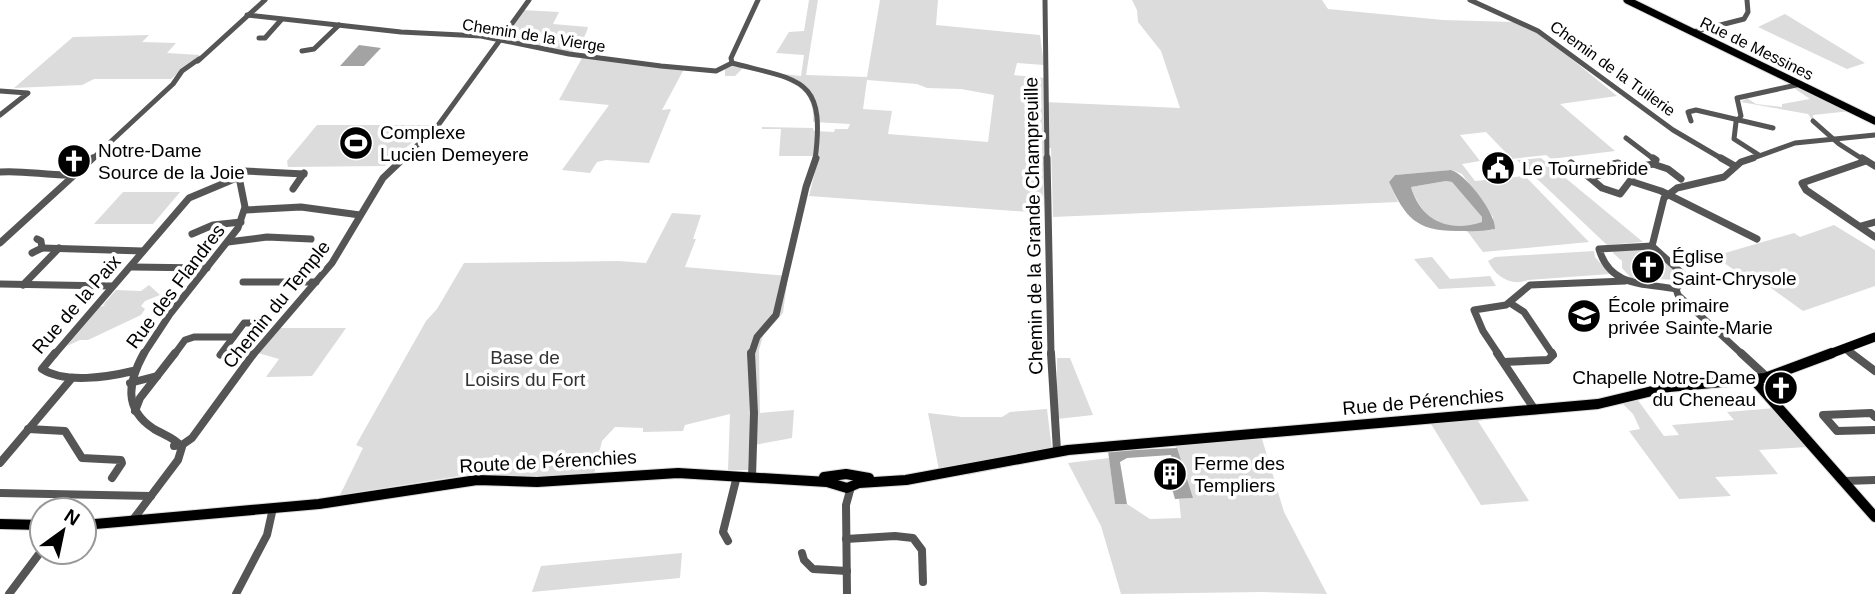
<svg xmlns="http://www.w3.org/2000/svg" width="1875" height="594" font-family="Arial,sans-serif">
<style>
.green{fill:#dcdcdc;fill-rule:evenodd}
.water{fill:#a3a3a3;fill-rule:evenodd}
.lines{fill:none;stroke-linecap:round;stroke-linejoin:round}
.major-far2-casing{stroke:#dbdbdb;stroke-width:9}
.major-far1-casing{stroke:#dbdbdb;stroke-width:10}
.major-casing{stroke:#dbdbdb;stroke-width:12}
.minor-far2{stroke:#555;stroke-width:5}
.minor-far1{stroke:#555;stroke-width:7}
.minor{stroke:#555;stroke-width:8}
.major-far2{stroke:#000;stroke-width:7}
.major-far1{stroke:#000;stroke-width:9}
.major{stroke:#000;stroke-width:10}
.labels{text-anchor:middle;stroke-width:7;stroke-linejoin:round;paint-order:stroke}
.far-street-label{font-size:16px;fill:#000;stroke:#fff}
.poi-label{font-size:19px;fill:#000;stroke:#fff;text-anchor:start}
.street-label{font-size:19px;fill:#000;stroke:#fff}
.park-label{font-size:19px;fill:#333;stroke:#fff}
</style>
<rect width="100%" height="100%" fill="#fff"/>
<g class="green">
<path d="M809,0H818L806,75L867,77L880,0H938L936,25L1040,35L1044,65L1017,63L1014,75L1045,78L1044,102L1180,108L1161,51L1138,22L1137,10L1132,0H1322L1328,9L1443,20L1514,22L1532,29L1562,51L1617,96L1560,104L1615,151L1551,159L1546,155L1512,159L1486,132L1460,135L1480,161L1462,164L1475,181L1525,176L1589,242L1483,252L1467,231L1493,230V217L1462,174L1452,170L1395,175L1389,182L1398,202L1053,217L1051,148L1045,147L1043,213L809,196L819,156H779L781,129H762V127L813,128L814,131L834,132L835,129H848L850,124L813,122C817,80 773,76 743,68L735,76H725V69L736,64L766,72L801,76L804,55L776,53L789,32L804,31ZM867,80L917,84L927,88L961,89L994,95L988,142L888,134L892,111L863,109Z"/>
<path d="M522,10L559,12L553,24L588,27C585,38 580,45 571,53L505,38Z"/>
<polygon points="1785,14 1865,63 1847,69 1758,27"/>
<polygon points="149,35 142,42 176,43 167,53 200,55 171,79 94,79 82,85 14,88 73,37"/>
<polygon points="582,58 684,69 662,110 671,109 649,163 606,160 597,162 590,173 562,170 609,105 559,100"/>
<polygon points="1799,87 1851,111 1813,115 1813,121 1808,114 1741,102 1747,98 1756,104 1782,107 1782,104 1810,99 1794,88"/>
<polygon points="317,125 432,125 385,166 288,167 287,161"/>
<polygon points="1541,158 1551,166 1643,242 1607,245 1517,160"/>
<path d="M1446,181L1452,182L1482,217L1483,222C1447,235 1423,222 1411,187Z"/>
<polygon points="123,192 180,192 153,224 94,224"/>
<polygon points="672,213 701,215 693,239 696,239 685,267 788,276 783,313 763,336 759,350 760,413 794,410 792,438 749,446 748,470 728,470 730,414 685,425 683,431 643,432 643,428 615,427 602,441 594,474 536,478 472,474 340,495 363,448 356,445 426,321 437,309 464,263 618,261 646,263"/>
<polygon points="1834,225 1875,250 1875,286 1803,311 1749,272 1737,272 1717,258 1718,255 1794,233 1800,237"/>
<polygon points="1650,249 1680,276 1679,280 1631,278 1622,268 1622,261 1613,253 1614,251"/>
<path d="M1594,251L1595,257L1610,274L1528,280C1511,287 1495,276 1488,261L1495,257Z"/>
<polygon points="1432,257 1450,279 1490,276 1496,286 1439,289 1414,259"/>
<polygon points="149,285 160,295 145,301 141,306 145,309 141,315 88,340 80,340 67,346 100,307 106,305 103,305 116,290 141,291"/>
<polygon points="277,328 346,328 312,376 266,377 279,359 258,353"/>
<polygon points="1057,358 1070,358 1093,415 1057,419"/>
<polygon points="1637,399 1664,436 1679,435 1672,425 1734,420 1727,412 1775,408 1808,447 1759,450 1778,474 1715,477 1731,496 1679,499 1629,431 1640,429 1633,414 1622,403"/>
<polygon points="1047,409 1053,458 968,475 966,464 939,470 928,413 962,417 1002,417 1010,412"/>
<polygon points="1527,414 1478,421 1529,501 1481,505 1431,424 1277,437 1272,428"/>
<polygon points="1262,439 1284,512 1327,594 1261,592 1121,594 1101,526 1068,463 1109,458 1115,504 1127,504 1150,519 1181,518 1179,499 1192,498 1175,444"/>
<polygon points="682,553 680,578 532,592 541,566"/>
</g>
<g class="water">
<polygon points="359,45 381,48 364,66 340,66"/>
<path d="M1451,170C1467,175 1496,214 1495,229C1482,232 1469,231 1456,231C1416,231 1405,217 1389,182L1395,175ZM1446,181L1452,182L1482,217V222C1449,233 1421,221 1411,187Z"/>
<polygon points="1177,448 1193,498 1175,499 1171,485 1175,484 1171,455 1127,458 1120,462 1127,504 1115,504 1108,451"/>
</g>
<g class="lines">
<g class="major-far2-casing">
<polyline id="major-far2" points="1627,0 1875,121"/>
</g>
<g class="major-far1-casing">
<polyline id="major-far1" points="1827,355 1875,337"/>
</g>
<g class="major-casing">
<g id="major">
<polyline points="1754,380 1875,517"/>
<polyline points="824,477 846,474 869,478"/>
<polyline points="0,524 42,525"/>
<polyline points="84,525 319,504 477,480 537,482 678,473 827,482 847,488 859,483 906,480 1068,450 1598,404 1669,387 1765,378 1832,353"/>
</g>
</g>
<g class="minor-far2">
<polyline points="1045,0 1047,160"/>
<polyline points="1470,0 1538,31 1673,130 1724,160"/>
<polyline points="247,15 401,32 481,36 569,54 661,66 716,71 732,63"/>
<polyline points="1693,32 1744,19 1748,12 1747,0"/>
<polyline points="259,38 265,38 281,20"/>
<polyline points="302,51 314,49 339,25"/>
<polyline points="198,61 265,0"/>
<path d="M732,63C801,81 826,77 815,160"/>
<polyline points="732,63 731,58 758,0"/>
<polyline points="0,91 28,93 0,115"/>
<polyline points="1691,121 1688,112 1696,110 1773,128"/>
<polyline points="1813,121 1839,144 1864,160"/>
<polyline points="1626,138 1655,160"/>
<polyline points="1759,155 1734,139 1736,122 1741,116 1737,98 1801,84"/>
<polyline points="91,160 173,84 182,71 199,59"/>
<polyline points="402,160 439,124 529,0"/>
<polyline points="1748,160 1795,143 1875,135"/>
</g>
<g class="minor-far1">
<polyline points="1047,158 1051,355"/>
<polyline points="1653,158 1656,160 1653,164 1638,167 1630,181 1661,191 1757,239"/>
<polyline points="1721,158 1735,166"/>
<polyline points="1862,158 1875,166"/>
<polyline points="1866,161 1802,183 1806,190 1875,237"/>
<polyline points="1571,163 1589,177"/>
<polyline points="1653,164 1668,169 1681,179"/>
<path d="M0,172C24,170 48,176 72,175"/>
<polyline points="1630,181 1620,194 1602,188 1589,177 1600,175 1606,165 1618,163 1637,169"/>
<polyline points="293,189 304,173"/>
<polyline points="245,210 301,207 360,215"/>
<polyline points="1861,226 1875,222"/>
<polyline points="192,234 213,225 241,222"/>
<polyline points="228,242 267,237 311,239"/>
<polyline points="0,243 93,158"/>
<polyline points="1652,246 1664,198 1677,188 1724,177 1741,162 1753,158"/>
<path d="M1652,246L1599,249C1610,287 1643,283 1676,289"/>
<polyline points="1652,246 1684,275 1683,281 1676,289"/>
<polyline points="42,248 143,251"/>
<polyline points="32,253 42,248 41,241 37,239"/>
<polyline points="132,267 207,268"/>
<polyline points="243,282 316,282"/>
<polyline points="0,284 111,286"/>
<polyline points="23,285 59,248"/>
<polyline points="1676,289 1678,295 1743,355"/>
<polyline points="1510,303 1524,312 1553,355"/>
<polyline points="1844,348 1853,355"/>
<polyline points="54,355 189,198 239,177 244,171 304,174"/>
<polyline points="143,355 170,314 238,228 245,207 239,177"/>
<polyline points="174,355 185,340 194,337 233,337"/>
<polyline points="220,355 244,323 259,323"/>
<polyline points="253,355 332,263 383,178 404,158"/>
<polyline points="751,355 757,337 776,315 806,187 816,158"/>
<polyline points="1499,355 1483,331 1474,310 1506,305 1530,285 1625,281"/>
</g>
<g class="minor">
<path d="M55,353L42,369C65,384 108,377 133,371"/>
<polyline points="751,353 754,413 752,477"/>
<polyline points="1051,353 1057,451"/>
<polyline points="1497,353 1535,410"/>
<polyline points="1741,353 1767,377"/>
<polyline points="1851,353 1875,371"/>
<polyline points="1504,362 1548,360 1553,355 1552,353"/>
<polyline points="130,383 157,376"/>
<polyline points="135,411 140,398 175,353"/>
<polyline points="1875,417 1871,413 1823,415 1837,431 1875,430"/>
<polyline points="28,429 65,431 82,458 121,460 122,463 112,478"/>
<polyline points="174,446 182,445 192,438 254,353"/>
<polyline points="0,463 72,378"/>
<polyline points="1844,481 1875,480"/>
<polyline points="0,493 151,496"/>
<path d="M132,521L178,460L182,447C175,438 164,435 154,429C123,409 128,382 144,353"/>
<polyline points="846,539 895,536 913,538 922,550 923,582"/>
<polyline points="728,541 723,532 737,476"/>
<polyline points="802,553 804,560 813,569 847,571"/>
<polyline points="9,594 42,550"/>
<polyline points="236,594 267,535 273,508"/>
<polyline points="847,594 846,505 851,487"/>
</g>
<use href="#major-far2" class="major-far2"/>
<use href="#major-far1" class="major-far1"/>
<use href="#major" class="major"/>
</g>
<defs>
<g id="stadium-disc" transform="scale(1.75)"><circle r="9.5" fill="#000" stroke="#fff"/><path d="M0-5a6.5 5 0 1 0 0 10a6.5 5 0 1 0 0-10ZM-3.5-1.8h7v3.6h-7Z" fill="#fff"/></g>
<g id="church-disc" transform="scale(1.75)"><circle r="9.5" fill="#000" stroke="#fff"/><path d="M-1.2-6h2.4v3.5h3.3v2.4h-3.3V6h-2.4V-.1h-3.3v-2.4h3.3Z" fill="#fff"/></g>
<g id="civic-disc" transform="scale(1.75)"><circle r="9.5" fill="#000" stroke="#fff"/><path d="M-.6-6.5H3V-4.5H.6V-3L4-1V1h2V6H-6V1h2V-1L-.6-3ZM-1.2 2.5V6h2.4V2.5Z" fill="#fff"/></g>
<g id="school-disc" transform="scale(1.75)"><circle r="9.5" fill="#000" stroke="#fff"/><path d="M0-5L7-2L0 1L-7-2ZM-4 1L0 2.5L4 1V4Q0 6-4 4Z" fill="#fff"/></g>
<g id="building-disc" transform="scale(1.75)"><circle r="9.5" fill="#000" stroke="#fff"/><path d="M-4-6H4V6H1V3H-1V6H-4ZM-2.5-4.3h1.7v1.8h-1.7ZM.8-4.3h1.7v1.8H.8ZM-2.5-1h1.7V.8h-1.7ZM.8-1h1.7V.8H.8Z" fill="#fff"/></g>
</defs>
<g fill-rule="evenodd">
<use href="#stadium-disc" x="356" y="143"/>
<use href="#church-disc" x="74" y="161"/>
<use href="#civic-disc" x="1498" y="168"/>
<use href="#church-disc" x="1648" y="267"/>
<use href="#school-disc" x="1584" y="316"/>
<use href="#church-disc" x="1781" y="388"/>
<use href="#building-disc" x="1170" y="474"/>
</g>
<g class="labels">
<g class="far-street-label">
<text transform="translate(534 35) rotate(9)" y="6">Chemin de la Vierge</text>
<text transform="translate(1757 48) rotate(26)" y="6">Rue de Messines</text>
<text transform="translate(1613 68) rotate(36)" y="6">Chemin de la Tuilerie</text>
</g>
<g class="poi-label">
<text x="380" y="139">Complexe<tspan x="380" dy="22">Lucien Demeyere</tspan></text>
<text x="98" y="157">Notre-Dame<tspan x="98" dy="22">Source de la Joie</tspan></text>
<text x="1522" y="175">Le Tournebride</text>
<text x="1672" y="263">Église<tspan x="1672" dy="22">Saint-Chrysole</tspan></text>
<text x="1608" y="312">École primaire<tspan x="1608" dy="22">privée Sainte-Marie</tspan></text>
<text x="1756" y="384" text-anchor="end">Chapelle Notre-Dame<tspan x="1756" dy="22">du Cheneau</tspan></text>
<text x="1194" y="470">Ferme des<tspan x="1194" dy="22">Templiers</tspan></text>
</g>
<g class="street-label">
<text transform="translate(1033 226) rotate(-91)" y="7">Chemin de la Grande Champreuille</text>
<text transform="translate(175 286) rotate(-53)" y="7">Rue des Flandres</text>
<text transform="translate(76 304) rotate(-49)" y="7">Rue de la Paix</text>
<text transform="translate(276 304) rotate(-51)" y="7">Chemin du Temple</text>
<text transform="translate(1423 401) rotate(-5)" y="7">Rue de Pérenchies</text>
<text transform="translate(548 461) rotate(-3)" y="7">Route de Pérenchies</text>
</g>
<g class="park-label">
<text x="525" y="364">Base de<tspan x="525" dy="22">Loisirs du Fort</tspan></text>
</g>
</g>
<g transform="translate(63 531) rotate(33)"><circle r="33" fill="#ffffff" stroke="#999999" stroke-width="2"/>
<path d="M0-5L12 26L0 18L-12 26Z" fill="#000000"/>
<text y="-10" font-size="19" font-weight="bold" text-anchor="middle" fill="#000000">N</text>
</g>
</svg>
